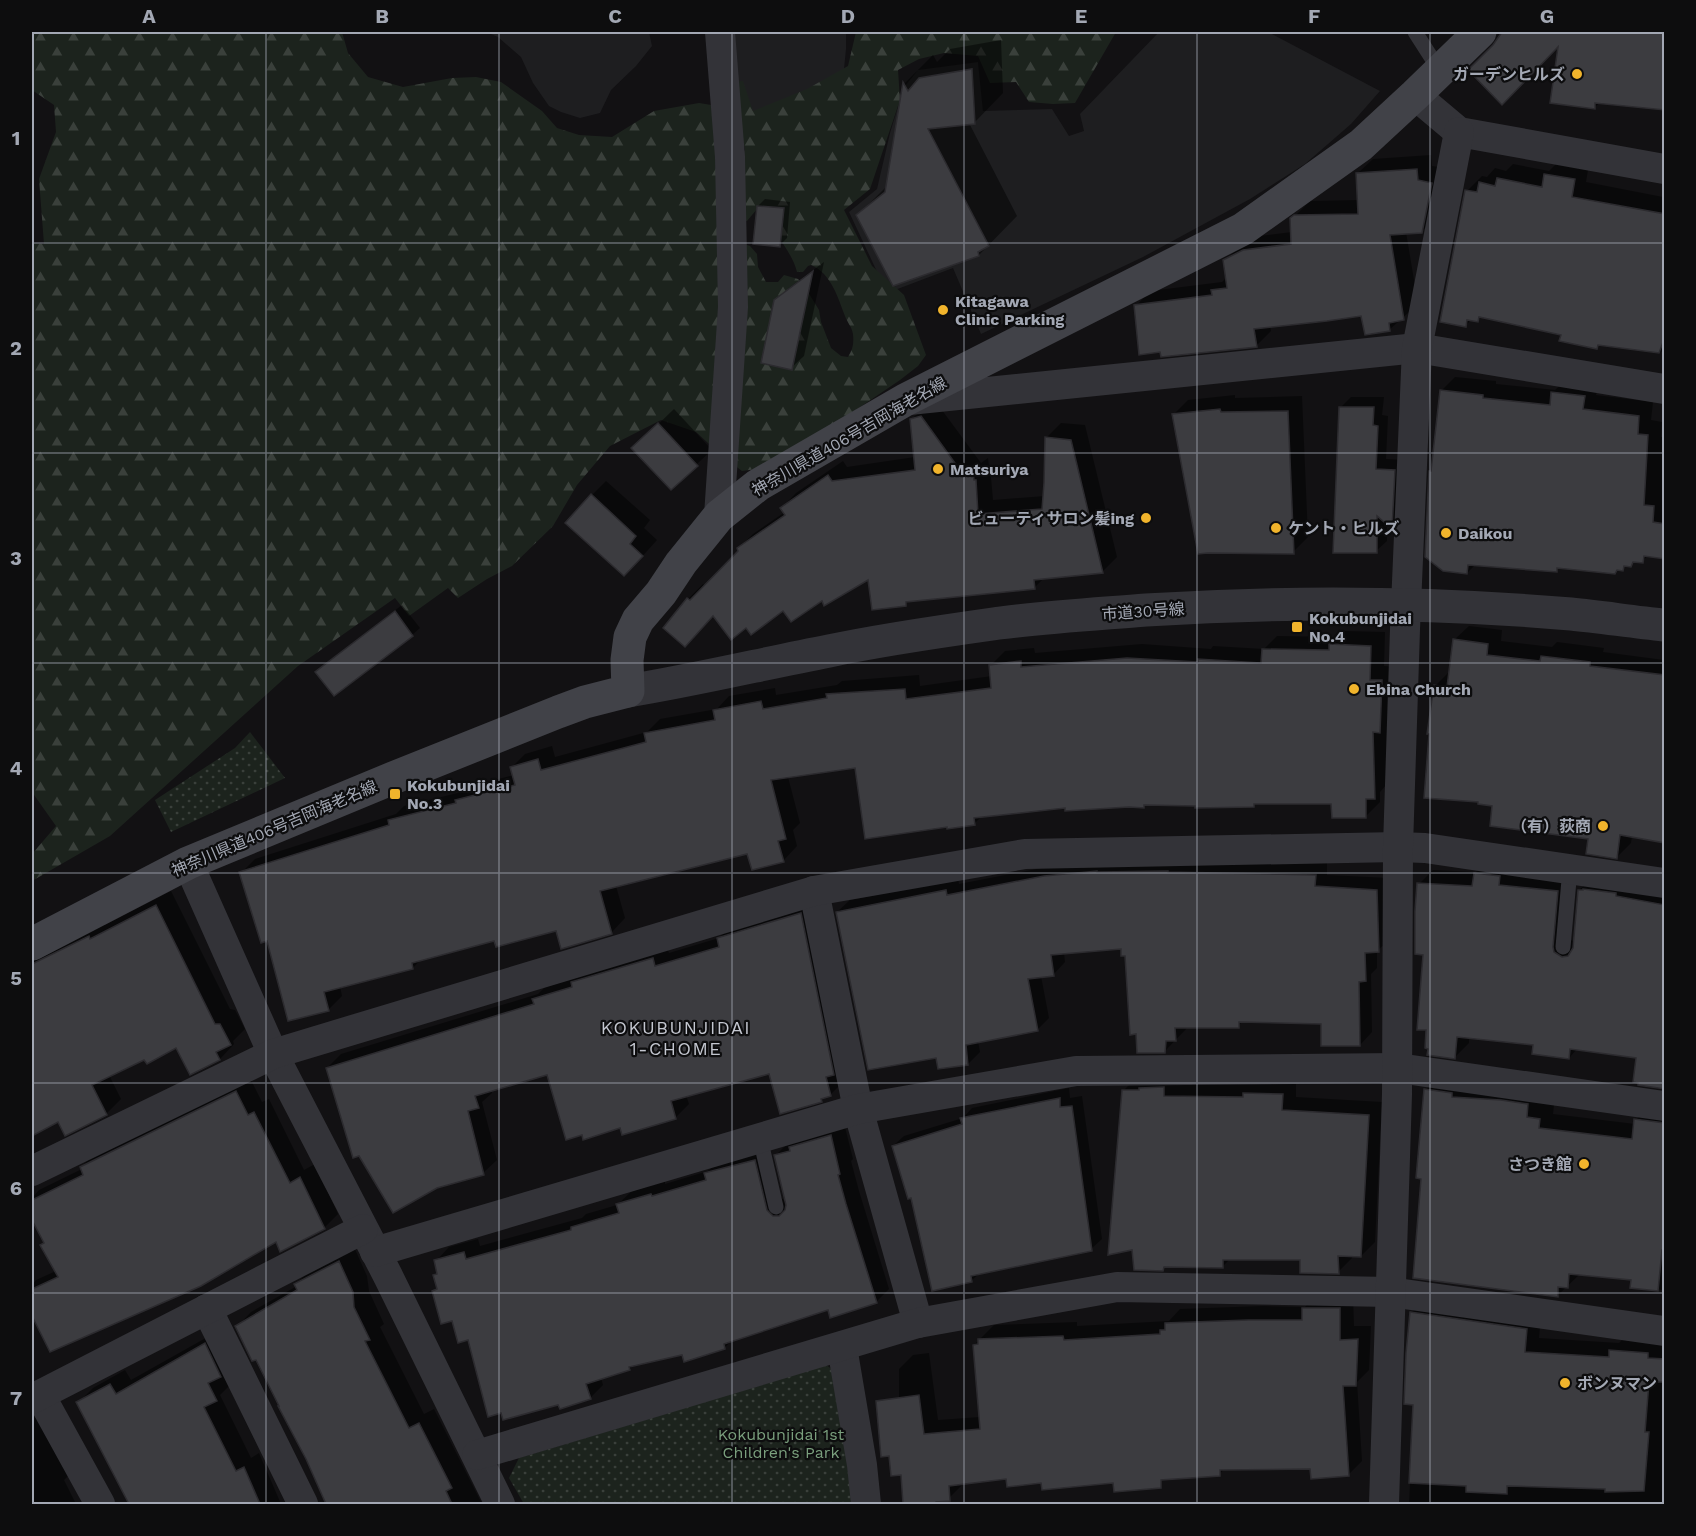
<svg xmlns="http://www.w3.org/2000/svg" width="1696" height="1536" font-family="'Work Sans','Noto Sans JP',sans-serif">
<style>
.built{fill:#1e1e20}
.green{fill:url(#green-dots)}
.forest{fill:url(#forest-firs);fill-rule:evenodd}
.shadow{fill:#0007}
.building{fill:#3c3c40;stroke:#2c2b2f;stroke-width:1.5}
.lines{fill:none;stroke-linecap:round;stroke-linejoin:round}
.service{stroke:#333338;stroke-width:15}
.minor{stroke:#333338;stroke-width:30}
.tertiary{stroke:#333338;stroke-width:33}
.secondary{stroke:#414248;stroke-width:33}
.grid{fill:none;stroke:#a3a8b4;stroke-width:1.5;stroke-opacity:0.55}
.poi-dot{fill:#f1b42c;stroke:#0d0d0e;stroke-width:2}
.labels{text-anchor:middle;stroke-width:4.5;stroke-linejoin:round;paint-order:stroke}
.poi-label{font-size:16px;font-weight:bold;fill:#a3a8b4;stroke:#0d0d0e;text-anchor:start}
.street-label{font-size:16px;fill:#a3a8b4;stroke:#0d0d0e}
.park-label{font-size:16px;fill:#7a9f7d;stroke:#0d0d0e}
.neighbourhood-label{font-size:18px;letter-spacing:1.5px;fill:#c4c7d0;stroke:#0d0d0e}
.neatline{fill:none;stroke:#a3a8b4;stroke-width:2}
.grid-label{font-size:20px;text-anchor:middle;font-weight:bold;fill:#a3a8b4}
</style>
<defs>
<pattern id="green-dots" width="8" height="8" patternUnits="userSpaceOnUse" patternTransform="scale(1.5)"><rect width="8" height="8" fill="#1c231d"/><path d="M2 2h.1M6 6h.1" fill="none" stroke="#3a403b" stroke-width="1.8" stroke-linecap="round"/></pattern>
<pattern id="forest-firs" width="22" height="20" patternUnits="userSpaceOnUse" patternTransform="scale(1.5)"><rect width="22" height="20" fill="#1c231d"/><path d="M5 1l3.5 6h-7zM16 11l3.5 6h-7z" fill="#3a403b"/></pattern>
</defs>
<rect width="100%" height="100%" fill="#121113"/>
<g class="built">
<polygon points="486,32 649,32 652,46 636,66 611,90 600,113 580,118 561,112 549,106 533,83 521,57 498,37"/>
<polygon points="732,32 846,32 846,49 842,89 826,124 736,115"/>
<polygon points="1159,32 1268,32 1380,91 1351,124 1305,164 1250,199 1143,257 981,334 953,268 887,293 849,212 877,189 890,133 904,87 918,70 978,62 983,111 1052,109 1069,136 1084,131 1080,114"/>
</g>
<g class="green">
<polygon points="250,732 285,778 171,832 155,800 235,748"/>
<polygon points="826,1365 836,1372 854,1504 524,1504 509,1478 519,1458"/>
</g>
<path class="forest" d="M32,32H342L348,53L368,77L403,87L452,78L476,77L501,82L542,111L557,128L579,135L612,137L654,111L699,103L711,105L733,172L745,150L731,82L743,81L753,111L807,89L848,66L856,32H1116L1075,103L1053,104L1029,102L1016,82L990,83L978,56L944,53L919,59L898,70L900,100L870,189L844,210L872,266L904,295L926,355L918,366L900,380L813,439L764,468L742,471L720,454L696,432L661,420L610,446L577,485L553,526L512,566L487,579L458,598L448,588L409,616L395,598L298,666L110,836L32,881V854L56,826L32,792V243L44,244L39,179L56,132L54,105L32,90ZM757,209C770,227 792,251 797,272H803L808,266L811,265C831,273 838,298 845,316C847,322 852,327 853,334C854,343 853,349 848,357L841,356L831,348L821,322L819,310L803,284L798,279L784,275L778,282H766L758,267L757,254L750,246L738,242L736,220L747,221Z"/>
<g class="shadow">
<polygon points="1504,32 1664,32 1664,108 1600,102 1594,108 1560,43 1495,45"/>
<polygon points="1001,40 1003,93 974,123 969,123 1017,216 979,255 858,215 888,185 905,83 933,55 937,62 950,49"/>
<polygon points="1431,155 1432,166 1445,168 1436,217 1421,232 1406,232 1418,304 1389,330 1363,314 1270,326 1271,331 1256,346 1136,306 1150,291 1222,282 1227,277 1225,261 1240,246 1259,236 1292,232 1292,219 1310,201 1359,200 1358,173 1373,159"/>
<polygon points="1560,160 1589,164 1586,182 1663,197 1664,195 1664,352 1600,343 1596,347 1562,334 1482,316 1478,321 1472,319 1466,325 1467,191 1482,176 1487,177 1495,168 1506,171 1513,164 1549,171"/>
<polygon points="765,199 790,202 787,238 780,245 758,206"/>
<polygon points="824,262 804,356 791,368 776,301 789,288"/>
<polygon points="1455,377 1496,381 1496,384 1555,390 1567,379 1598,382 1596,395 1653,402 1651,420 1662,422 1661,437 1664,437 1664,558 1648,555 1642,562 1635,561 1630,565 1627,565 1622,569 1619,569 1614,573 1560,567 1556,571 1476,564 1467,573 1433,470 1441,391"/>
<polygon points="1235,395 1235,398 1302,396 1308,537 1293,552 1174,414 1188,400"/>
<polygon points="1351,397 1384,397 1382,415 1388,416 1386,459 1404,460 1402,517 1392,527 1387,523 1387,541 1376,551 1340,408"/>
<polygon points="936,402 981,463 988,458 989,466 990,466 993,500 1045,496 1046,438 1061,423 1085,425 1117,557 1102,572 1044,578 1034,588 910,600 906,604 869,578 822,599 784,609 746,626 714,615 685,645 665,627 688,599 703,584 705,586 740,551 739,548 753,534 785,512 782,508 796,493 843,461 847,467 915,457 912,419 927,404"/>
<polygon points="674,409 712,450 671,488 648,434"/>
<polygon points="606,481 650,520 644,528 657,540 639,560 592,495"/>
<polygon points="402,605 420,628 412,635 335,694 324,665"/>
<polygon points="1469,626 1502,630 1501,641 1552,647 1557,642 1604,648 1603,652 1664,660 1664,842 1632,836 1631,843 1617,857 1590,838 1494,804 1435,686 1450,671 1454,640"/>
<polygon points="1345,631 1385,632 1384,666 1396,667 1394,717 1387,724 1388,783 1380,792 1380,802 1366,816 1333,802 1256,802 1253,805 1196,804 1066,806 982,816 974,824 857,767 788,777 800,823 793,830 797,846 783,861 748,853 616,886 625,918 611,933 557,929 495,940 422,958 413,968 340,986 342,996 328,1010 269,939 241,873 255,859 396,814 404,806 466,791 471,786 514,775 511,768 525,754 552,746 555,757 647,732 660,719 717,709 729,696 775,688 776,695 837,685 842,681 919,675 920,686 992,676 991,665 1005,651 1034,648 1035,653 1142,644 1211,649 1213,646 1264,649 1277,636 1338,637"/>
<polygon points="1489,859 1572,877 1567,932 1571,940 1575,942 1579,890 1594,876 1664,888 1664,1087 1638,1057 1577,1049 1569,1058 1535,1044 1469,1037 1469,1043 1455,1057 1428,1029 1425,953 1419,884 1433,870 1476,872"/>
<polygon points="1327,863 1327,875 1389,878 1391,938 1377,951 1377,968 1371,974 1372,1032 1360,1045 1323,1022 1244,1020 1238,1026 1188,1027 1165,1051 1123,947 1064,953 1065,962 1053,975 1041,976 1049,1018 1037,1030 978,1041 980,1052 968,1064 938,1056 837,912 850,900 958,879 959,884 1057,865"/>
<polygon points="171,891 230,1009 235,1010 245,1029 233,1041 234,1044 220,1059 176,1046 145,1058 109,1075 121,1099 106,1114 59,1120 32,1135 32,958 104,922 105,925"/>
<polygon points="814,900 844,1081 830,1095 826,1096 821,1100 770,1072 686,1095 689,1104 675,1118 621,1126 548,1073 491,1090 492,1093 482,1102 497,1160 483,1173 327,1068 341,1054 538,994 547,985 666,945 669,953 719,938 732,925"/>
<polygon points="1440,1075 1554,1105 1553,1114 1635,1124 1636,1120 1650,1105 1664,1107 1664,1290 1632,1287 1632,1278 1580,1274 1557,1296 1423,1177 1425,1090"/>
<polygon points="1138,1076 1296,1080 1296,1097 1382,1102 1375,1242 1361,1256 1352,1255 1352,1258 1338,1272 1301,1259 1230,1259 1223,1266 1166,1266 1163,1269 1124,1090"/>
<polygon points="250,1078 262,1102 269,1099 304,1170 315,1164 338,1214 324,1228 276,1240 51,1350 32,1313 32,1285 36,1280 56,1271 42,1245 45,1242 32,1216 32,1198 39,1190 82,1169 81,1167 95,1153"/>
<polygon points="1069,1088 1070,1098 1082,1096 1102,1239 1091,1249 980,1273 971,1281 913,1196 893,1146 904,1136 963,1118 972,1108"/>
<polygon points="844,1123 853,1159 851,1161 859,1191 889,1289 876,1302 829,1308 734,1339 724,1348 683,1353 634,1364 630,1369 601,1378 603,1385 590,1398 469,1338 434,1291 438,1287 435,1276 438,1272 436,1261 449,1247 478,1239 480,1246 582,1218 586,1214 617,1205 632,1191 665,1181 665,1184 708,1171 719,1160 768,1148 780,1196 787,1204 776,1155 789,1142"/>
<polygon points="354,1247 367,1276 369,1291 384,1324 380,1327 424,1414 434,1409 482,1504 346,1504 344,1501 336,1504 328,1504 307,1458 256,1358 237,1327 251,1312 297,1286 296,1284 311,1269"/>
<polygon points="1317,1294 1353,1295 1354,1326 1371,1326 1369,1370 1357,1382 1362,1461 1348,1475 1311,1467 1226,1468 1219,1474 1042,1481 1008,1477 964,1483 949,1498 902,1474 899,1474 899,1369 913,1355 929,1353 938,1420 980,1417 974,1345 994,1325 1077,1322 1077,1326 1169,1321 1180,1309 1263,1306 1305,1307"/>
<polygon points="1425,1298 1541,1315 1539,1338 1619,1343 1625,1337 1664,1339 1664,1504 1409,1504 1414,1403 1411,1313"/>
<polygon points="220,1330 231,1384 220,1395 251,1458 259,1453 281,1504 134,1504 78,1403 93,1388 125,1370 131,1380"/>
<polygon points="47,1405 69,1475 64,1480 76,1504 32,1504 32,1413"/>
</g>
<g class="building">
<polygon points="1502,32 1665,32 1665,110 1595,103 1595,109 1550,103 1558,47 1502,105 1468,70 1493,45"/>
<polygon points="972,69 975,124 928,129 989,246 978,252 979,256 893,286 856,215 885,192 903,82 908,91 919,78"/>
<polygon points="1417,169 1418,180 1432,183 1422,233 1390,235 1404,320 1389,323 1390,331 1365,335 1361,316 1327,321 1254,329 1257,347 1161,357 1160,352 1139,355 1134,305 1212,295 1211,290 1227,288 1223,260 1243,250 1291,244 1290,218 1294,215 1358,214 1356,173"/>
<polygon points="1544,174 1575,179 1572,197 1665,214 1665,337 1659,353 1598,345 1597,349 1559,341 1561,335 1479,317 1478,322 1467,320 1466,327 1440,322 1465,190 1477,192 1479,182 1495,186 1497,178 1542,187"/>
<polygon points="757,206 784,208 780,247 753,244"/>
<polygon points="813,271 792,370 761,363 774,300"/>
<polygon points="1440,390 1483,395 1483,398 1550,405 1551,392 1585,396 1583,409 1639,416 1638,434 1648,435 1644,505 1654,506 1653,522 1665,524 1665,559 1644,556 1643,563 1633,562 1631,567 1624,566 1623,571 1617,570 1615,574 1557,568 1557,572 1468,565 1467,574 1443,571 1425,557 1429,471 1431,471"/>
<polygon points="1339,407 1374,407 1373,425 1378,426 1376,469 1395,470 1392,529 1377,516 1377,553 1333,553"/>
<polygon points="1220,409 1221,412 1288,411 1294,554 1208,553 1198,554 1172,414"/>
<polygon points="921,416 965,477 973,472 974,480 976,480 978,514 1042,509 1044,483 1045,437 1071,440 1103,573 1034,580 1035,589 906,602 906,606 872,610 868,580 824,606 822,601 791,622 783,611 751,635 746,628 731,640 713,616 685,647 663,628 687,598 690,600 738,551 737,548 785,515 780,508 828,475 832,481 915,470 910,419"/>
<polygon points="658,423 698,466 671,490 631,448"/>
<polygon points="591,494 636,536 630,544 643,556 624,576 565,523"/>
<polygon points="395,611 413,636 334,696 315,672"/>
<polygon points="1453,639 1488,644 1487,655 1540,661 1541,656 1590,662 1590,666 1665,675 1665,843 1620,835 1617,859 1586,854 1588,839 1490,826 1492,806 1478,804 1478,802 1424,798 1429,734 1427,734 1434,685 1447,687"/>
<polygon points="1329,644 1371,646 1370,680 1382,680 1380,733 1373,732 1375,799 1366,799 1366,818 1332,818 1331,804 1254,804 1254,807 1195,808 1195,806 1144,805 1144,808 1129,807 1065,811 1065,808 974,818 975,825 947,829 947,827 865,839 855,768 771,780 786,839 778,841 784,862 752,870 747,854 600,891 612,934 561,949 556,931 496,947 494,941 412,963 413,969 324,992 329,1011 288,1021 267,941 261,943 239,872 389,825 388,820 456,803 455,800 515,785 510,767 538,759 541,770 646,742 644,733 715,720 713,710 761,701 763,709 827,698 826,694 905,689 906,699 991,688 989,665 1021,661 1021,667 1127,658 1198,662 1198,659 1261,663 1262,649 1329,650"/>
<polygon points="1097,871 1097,872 1168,871 1168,872 1316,875 1315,886 1377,890 1379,952 1365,953 1366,981 1359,982 1360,1046 1321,1046 1321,1024 1239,1022 1239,1028 1175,1028 1176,1041 1166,1041 1165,1053 1137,1053 1136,1034 1130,1035 1125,956 1121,956 1121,949 1051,955 1054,976 1028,979 1038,1031 966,1045 968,1065 938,1069 936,1058 868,1070 836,912 946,890 947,895 1044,876"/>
<polygon points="1474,873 1500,876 1499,885 1558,891 1553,947 1554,952 1562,957 1568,956 1573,948 1578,890 1583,890 1583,889 1616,893 1616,896 1665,905 1665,1089 1638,1085 1638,1083 1633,1082 1636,1058 1570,1049 1569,1059 1532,1054 1533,1045 1457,1037 1455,1059 1427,1055 1428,1049 1425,1048 1426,1030 1417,1030 1423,955 1415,954 1415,911 1417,883 1472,886"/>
<polygon points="156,905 215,1024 220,1024 231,1045 216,1052 220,1060 190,1075 176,1048 147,1064 144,1060 92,1085 107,1115 65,1136 58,1122 32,1136 32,964 89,936 90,939"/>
<polygon points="801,913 834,1075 826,1077 831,1096 821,1099 822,1102 780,1114 769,1074 671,1101 676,1119 622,1135 620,1128 583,1140 582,1135 566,1140 547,1075 475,1096 479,1108 468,1111 484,1175 437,1188 393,1213 359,1156 353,1158 326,1068 534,1004 532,999 572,987 571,982 653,958 655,966 719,947 717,938"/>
<polygon points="1164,1087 1164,1096 1243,1097 1243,1093 1283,1094 1282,1110 1369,1115 1361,1257 1338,1256 1339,1274 1300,1273 1300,1260 1223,1260 1223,1268 1164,1267 1163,1271 1134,1270 1132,1250 1108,1255 1122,1090 1139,1090 1139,1088"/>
<polygon points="1424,1089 1452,1093 1452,1097 1501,1100 1528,1104 1527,1117 1540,1119 1539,1128 1632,1139 1634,1119 1665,1123 1665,1250 1662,1250 1658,1291 1630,1288 1631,1280 1569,1274 1568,1288 1558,1287 1558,1297 1413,1278 1421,1179 1416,1178"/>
<polygon points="236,1091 248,1115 254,1112 290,1183 300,1177 325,1229 280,1252 276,1242 201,1286 50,1352 32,1316 32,1289 58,1277 40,1245 44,1243 32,1220 32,1200 83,1175 80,1167"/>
<polygon points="1060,1098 1060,1107 1072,1106 1092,1251 971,1276 972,1282 932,1291 911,1198 908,1199 892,1146 962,1124 960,1118"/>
<polygon points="831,1135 840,1174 838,1175 846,1204 877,1303 830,1318 828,1310 724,1344 725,1349 684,1362 682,1355 629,1367 630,1370 586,1384 591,1399 560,1409 558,1405 503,1420 501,1413 488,1417 468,1340 458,1343 452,1321 441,1324 432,1291 437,1289 433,1275 437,1274 434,1260 464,1252 466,1259 571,1230 571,1227 619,1213 616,1204 651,1194 652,1196 706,1180 704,1173 755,1160 767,1210 773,1216 779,1216 785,1210 786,1205 774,1155 790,1151 789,1147"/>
<polygon points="339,1261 353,1292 354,1307 370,1340 365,1341 409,1428 419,1423 452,1488 446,1491 452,1504 326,1504 306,1459 278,1406 279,1406 256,1360 252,1361 235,1326 297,1290 294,1284"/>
<polygon points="1302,1308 1340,1308 1340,1340 1358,1339 1356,1386 1343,1386 1349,1476 1311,1479 1310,1469 1220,1470 1220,1476 1161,1480 1161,1488 1114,1492 1113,1483 1042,1490 1041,1483 1007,1487 1006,1479 949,1486 950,1501 936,1502 936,1504 903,1504 901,1475 891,1476 889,1456 881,1457 876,1401 919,1395 924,1434 980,1429 973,1345 978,1344 978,1339 1063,1336 1064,1340 1160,1334 1160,1330 1165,1330 1165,1323 1248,1320 1302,1320"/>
<polygon points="1410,1312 1527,1329 1525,1352 1609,1357 1609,1350 1648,1353 1648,1358 1665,1359 1665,1382 1649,1382 1645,1432 1649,1432 1644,1491 1605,1492 1605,1489 1507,1486 1507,1494 1466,1492 1466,1486 1409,1483 1413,1405 1404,1404 1406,1353"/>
<polygon points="205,1343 221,1377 208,1383 217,1401 204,1407 236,1471 244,1467 260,1504 129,1504 76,1402 110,1384 116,1394"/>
</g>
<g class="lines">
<g class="service">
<polyline points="1415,32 1440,71"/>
<polyline points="1563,947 1570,869"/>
<polyline points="760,1138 776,1207"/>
</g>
<g class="minor">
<polyline points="1415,95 1459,132 1664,169"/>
<polyline points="909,400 1417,348 1664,389"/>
<polyline points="719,516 733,307 730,157 720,32"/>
<polyline points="188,863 273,1054 388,1276 500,1504"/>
<polyline points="814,891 858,1109 918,1323"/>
<polyline points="32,1171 273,1054 814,891 1025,854 1398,847 1425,848 1664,883"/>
<polyline points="375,1252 858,1109 1076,1071 1398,1068 1664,1106"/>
<polyline points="207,1309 303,1504"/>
<polyline points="842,1347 862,1465 866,1504"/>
<polyline points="40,1395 100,1504"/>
<polyline points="32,1399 363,1229"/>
<polyline points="477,1455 918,1323 1117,1287 1390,1292 1664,1331"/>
<polyline points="1384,1504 1397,1094 1398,847 1405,629 1417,348 1459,132"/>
</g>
<path class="tertiary" d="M628,691C695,680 762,664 829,651C885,639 943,631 1000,623C1048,617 1097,614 1146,610C1288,601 1429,602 1571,614C1602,617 1633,622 1664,625"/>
<polyline class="secondary" points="32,944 188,863 393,778 558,712 585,702 628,691 627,660 630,637 638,620 661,593 681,563 719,516 758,485 905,400 1243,229 1361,145 1415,95 1480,32"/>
</g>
<path class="grid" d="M266,32V1504M499,32V1504M732,32V1504M964,32V1504M1197,32V1504M1430,32V1504M32,243H1664M32,453H1664M32,663H1664M32,873H1664M32,1083H1664M32,1293H1664"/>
<g class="poi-dot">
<circle cx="1577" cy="74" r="6"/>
<circle cx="943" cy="310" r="6"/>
<circle cx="938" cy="469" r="6"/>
<circle cx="1146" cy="518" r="6"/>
<circle cx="1276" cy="528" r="6"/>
<circle cx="1446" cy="533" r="6"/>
<rect x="1291" y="621" width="12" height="12" rx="3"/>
<circle cx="1354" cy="689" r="6"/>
<rect x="389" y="788" width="12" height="12" rx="3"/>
<circle cx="1603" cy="826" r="6"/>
<circle cx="1584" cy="1164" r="6"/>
<circle cx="1565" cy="1383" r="6"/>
</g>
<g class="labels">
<g class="poi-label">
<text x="1565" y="80" text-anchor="end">ガーデンヒルズ</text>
<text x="955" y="307">Kitagawa<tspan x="955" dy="18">Clinic Parking</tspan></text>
<text x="950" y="475">Matsuriya</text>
<text x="1134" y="524" text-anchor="end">ビューティサロン髪ing</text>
<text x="1288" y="534">ケント・ヒルズ</text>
<text x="1458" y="539">Daikou</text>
<text x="1309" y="624">Kokubunjidai<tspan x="1309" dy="18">No.4</tspan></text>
<text x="1366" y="695">Ebina Church</text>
<text x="407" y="791">Kokubunjidai<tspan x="407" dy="18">No.3</tspan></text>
<text x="1591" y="832" text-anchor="end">（有）荻商</text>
<text x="1572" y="1170" text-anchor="end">さつき館</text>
<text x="1577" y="1389">ボンヌマン</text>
</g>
<g class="street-label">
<text transform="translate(849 436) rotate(-30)" y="6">神奈川県道406号吉岡海老名線</text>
<text transform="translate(1143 611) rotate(-4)" y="6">市道30号線</text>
<text transform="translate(274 828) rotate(-23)" y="6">神奈川県道406号吉岡海老名線</text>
</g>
<g class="park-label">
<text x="781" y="1440">Kokubunjidai 1st<tspan x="781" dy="18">Children's Park</tspan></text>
</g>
<g class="neighbourhood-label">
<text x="676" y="1034">KOKUBUNJIDAI<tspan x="676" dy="21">1-CHOME</tspan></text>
</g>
</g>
<rect width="1696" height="1536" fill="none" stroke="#0d0d0e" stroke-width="66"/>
<rect x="33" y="33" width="1630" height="1470" class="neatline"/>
<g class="grid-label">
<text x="149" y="23">A</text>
<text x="382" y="23">B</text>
<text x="615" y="23">C</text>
<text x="848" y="23">D</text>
<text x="1081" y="23">E</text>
<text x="1314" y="23">F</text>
<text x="1547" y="23">G</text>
<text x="16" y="145">1</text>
<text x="16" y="355">2</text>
<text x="16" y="565">3</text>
<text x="16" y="775">4</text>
<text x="16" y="985">5</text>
<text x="16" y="1195">6</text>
<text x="16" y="1405">7</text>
</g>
</svg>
